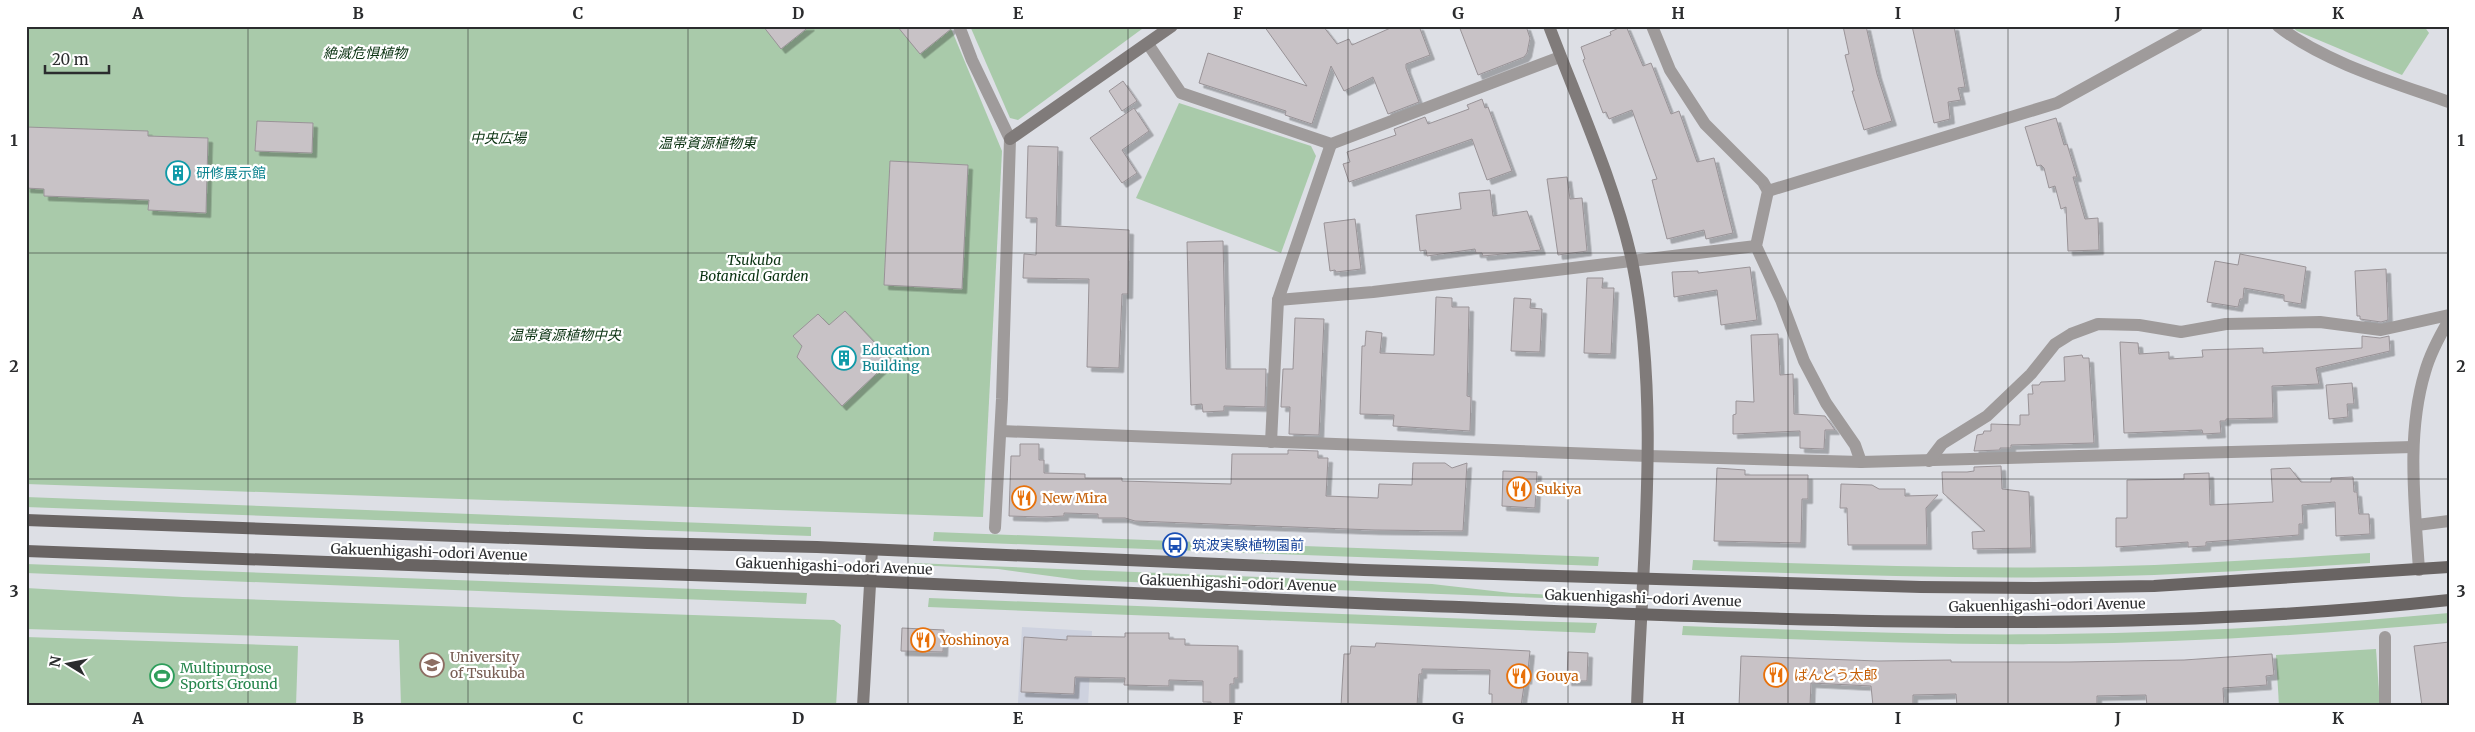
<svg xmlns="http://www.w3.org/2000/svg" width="2475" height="732" font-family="Merriweather,'Noto Sans JP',serif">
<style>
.built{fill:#ced2df}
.green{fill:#a9caaa}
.building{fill:#c8c2c6;stroke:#999397;filter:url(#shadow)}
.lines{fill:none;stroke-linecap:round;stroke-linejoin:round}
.street{stroke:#9f9b9b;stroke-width:12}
.secondary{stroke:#807b7a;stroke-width:12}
.primary{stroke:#696463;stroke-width:12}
.grid{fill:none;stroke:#2b2c2e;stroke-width:1;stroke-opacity:0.55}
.labels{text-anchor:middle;stroke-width:4.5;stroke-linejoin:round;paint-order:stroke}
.park-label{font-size:14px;font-style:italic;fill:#0a3211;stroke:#fff}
.culture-label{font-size:14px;fill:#0d838f;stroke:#fff;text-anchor:start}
.food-label{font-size:14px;fill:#c56008;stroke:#fff;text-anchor:start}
.transit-label{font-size:14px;fill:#164399;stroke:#fff;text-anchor:start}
.street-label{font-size:14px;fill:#2b2c2e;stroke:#fff}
.education-label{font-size:14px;fill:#785e54;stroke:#fff;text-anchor:start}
.leisure-label{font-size:14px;fill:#27864d;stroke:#fff;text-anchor:start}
.neatline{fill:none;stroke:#2b2c2e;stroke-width:2}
.grid-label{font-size:16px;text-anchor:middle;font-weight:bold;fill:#2b2c2e}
</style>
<defs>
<filter id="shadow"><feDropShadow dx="4.5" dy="4.5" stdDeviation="0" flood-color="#0004"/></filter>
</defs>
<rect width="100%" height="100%" fill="#dddfe5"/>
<polygon class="built" points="1022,627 1092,631 1088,706 1018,703"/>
<g class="green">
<polygon points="26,26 950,26 1002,151 983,517 26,484"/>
<polygon points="970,26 1146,26 1018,120 1010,118"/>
<polygon points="2291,26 2424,26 2429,33 2402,75 2297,31"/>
<polygon points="1179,103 1311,146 1316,156 1281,253 1136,198"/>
<polygon points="26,497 811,527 811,536 26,507"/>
<polygon points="934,532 1599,557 1598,566 933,541"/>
<path d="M2370,553V563C2271,569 2173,576 2074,577C1947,579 1819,574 1692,570L1693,560C1820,564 1947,569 2075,567C2173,566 2272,559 2370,553Z"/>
<polygon points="914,563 1432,584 1511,593 1595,597 1594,600 1080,580 998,569 914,565"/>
<polygon points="26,564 807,593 806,604 26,573"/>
<polygon points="26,588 183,597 834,620 841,625 836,706 401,706 399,640 26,629"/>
<polygon points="929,598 1525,621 1597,623 1595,633 928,607"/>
<path d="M2449,613V623C2318,634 2187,643 2056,644C1931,645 1807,640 1682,635L1683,626C1808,630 1932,636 2057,634C2188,633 2318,625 2449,613Z"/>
<polygon points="26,637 298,646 296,706 26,706"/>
<polygon points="2376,649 2380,706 2279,706 2276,655"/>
</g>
<g class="building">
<polygon points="763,26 810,26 781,49"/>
<polygon points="897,26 951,26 951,29 920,54"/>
<polygon points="1264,26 1323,26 1337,44 1349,39 1352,45 1395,26 1419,26 1430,55 1406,64 1406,68 1419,102 1388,114 1373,77 1344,91 1331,66 1312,124 1285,115 1286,111 1199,83 1208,53 1307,86"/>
<polygon points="1459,26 1526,26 1530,38 1527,53 1524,57 1478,75"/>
<polygon points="1623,26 1626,26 1643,66 1651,63 1671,114 1679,111 1697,162 1714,158 1733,233 1706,239 1704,230 1667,239 1652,180 1657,179 1632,110 1609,119 1606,112 1603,113 1583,60 1585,59 1581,47 1611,35 1610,32"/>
<polygon points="1843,26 1866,26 1877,74 1892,121 1864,130 1852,91 1854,91 1845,55 1849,54"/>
<polygon points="1912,26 1954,26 1965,87 1958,88 1961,100 1948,102 1950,119 1934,123"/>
<polygon points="1123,81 1137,101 1122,111 1109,91"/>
<polygon points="1482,99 1485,108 1488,107 1512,171 1487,180 1472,139 1349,182 1343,164 1350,162 1347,152 1396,135 1394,129 1425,117 1428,124 1469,109 1467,105"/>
<polygon points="1134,108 1149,131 1122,150 1137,173 1122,183 1090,138"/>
<polygon points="2056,118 2064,145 2067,144 2077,177 2073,177 2085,219 2098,218 2099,250 2068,251 2066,207 2061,209 2055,186 2049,188 2044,168 2041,165 2037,166 2025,127"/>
<polygon points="257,121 313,123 312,153 255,151"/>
<polygon points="26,127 148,131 148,136 208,138 206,213 148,210 149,200 44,196 44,189 26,188"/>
<polygon points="1028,146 1058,147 1056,226 1129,230 1128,294 1122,294 1119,368 1087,367 1089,279 1023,278 1024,254 1036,255 1037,218 1026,218"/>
<polygon points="890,161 968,165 962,289 884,285"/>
<polygon points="1567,177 1570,199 1582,198 1587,251 1558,255 1547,179"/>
<polygon points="1490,190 1493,216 1527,211 1541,250 1483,256 1482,253 1476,253 1475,249 1427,256 1426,250 1420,251 1416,215 1461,209 1459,193"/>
<polygon points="1355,219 1361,269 1336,272 1335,270 1330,271 1324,223"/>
<polygon points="1223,241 1226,369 1266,369 1265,407 1224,406 1224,411 1203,412 1202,404 1191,405 1187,242"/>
<polygon points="2240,254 2306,267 2301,304 2284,301 2284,295 2244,288 2243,299 2240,299 2238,307 2207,302 2215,261 2238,265"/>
<polygon points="1750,267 1757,320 1721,325 1717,290 1674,297 1672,272 1698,271 1698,273"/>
<polygon points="2386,269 2388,320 2381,322 2360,319 2360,316 2357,316 2355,271"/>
<polygon points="1587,278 1603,278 1602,288 1614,288 1611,354 1584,353"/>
<polygon points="1436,297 1452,298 1452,307 1469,307 1467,396 1471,397 1470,431 1393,426 1394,415 1360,414 1362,346 1365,346 1366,331 1382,333 1380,353 1434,355"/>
<polygon points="1514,298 1531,299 1530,308 1542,309 1540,352 1511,351"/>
<polygon points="845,311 891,360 842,406 797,357 802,346 793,336 818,314 829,325"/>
<polygon points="1295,318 1324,319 1319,435 1289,434 1290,407 1281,407 1283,369 1293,369"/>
<polygon points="1778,334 1780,375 1793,374 1794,414 1825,416 1835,430 1825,430 1824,449 1800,448 1800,431 1733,434 1733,415 1736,414 1736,401 1754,402 1751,335"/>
<polygon points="2362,336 2380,338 2389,336 2390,351 2316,368 2319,384 2272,386 2273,418 2226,419 2226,421 2220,421 2221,433 2203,434 2202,430 2124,433 2120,342 2138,343 2139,354 2169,352 2169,359 2203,357 2202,350 2263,348 2263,353 2362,348"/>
<polygon points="2082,355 2083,358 2089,358 2094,443 2011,445 2011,448 2000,448 2000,450 1974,451 1977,435 1983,434 1984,431 1991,431 1991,424 2020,425 2020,415 2029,415 2028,394 2033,394 2032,385 2039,385 2041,382 2065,381 2064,357"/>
<polygon points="2352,383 2354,404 2347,404 2348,417 2329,419 2326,385"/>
<polygon points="1020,444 1039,444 1039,460 1044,460 1044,473 1085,474 1085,478 1122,478 1122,481 1231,484 1232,454 1288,454 1288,450 1318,451 1318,458 1328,458 1326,496 1378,498 1379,484 1412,485 1413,463 1445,463 1452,468 1467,463 1463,531 1374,530 1135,521 1125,518 1098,518 1098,514 1064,513 1064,516 1042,517 1009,516 1011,456 1020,456"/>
<polygon points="2001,466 2002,489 2029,492 2031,548 1973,549 1972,532 1985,531 1943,493 1942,472 1967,472 1974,471 1974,467"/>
<polygon points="1717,468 1745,470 1745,475 1808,475 1808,499 1802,499 1801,543 1714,541"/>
<polygon points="2290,468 2301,482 2331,482 2331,478 2353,477 2354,492 2357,492 2359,514 2369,514 2370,534 2336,536 2335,502 2302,505 2303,524 2299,524 2299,535 2206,542 2206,546 2188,547 2188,542 2116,547 2116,518 2127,518 2127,480 2184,479 2184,474 2209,473 2210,505 2273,502 2271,469"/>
<polygon points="1503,471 1537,472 1535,508 1502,506"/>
<polygon points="1841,484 1872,485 1879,489 1905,489 1905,496 1938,495 1926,508 1927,545 1848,545 1847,508 1840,508"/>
<polygon points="902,628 944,630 943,652 901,651"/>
<polygon points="1125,633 1169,633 1169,639 1185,639 1185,645 1238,646 1238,678 1234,678 1234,684 1230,684 1230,706 1211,706 1211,702 1203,702 1203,681 1169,680 1169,686 1124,685 1125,678 1075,677 1074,694 1021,692 1024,637 1067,640 1067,636 1125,637"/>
<polygon points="2449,642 2449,706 2422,706 2414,646"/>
<polygon points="1376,643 1530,651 1527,680 1525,679 1521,706 1492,706 1492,694 1489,694 1490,670 1422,669 1422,674 1419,674 1417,706 1341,706 1344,654 1350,654 1351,646 1375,647"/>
<polygon points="1568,652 1588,653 1587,681 1567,681"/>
<polygon points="2272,654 2274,675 2266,676 2267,685 2223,688 2224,706 2147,706 2146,695 2097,696 2097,706 1957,706 1956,694 1913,695 1913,704 1911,706 1873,706 1871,686 1811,683 1810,706 1739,706 1741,656 1878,661 1951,660 1951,662 2069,662 2184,660"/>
</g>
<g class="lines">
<g class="street">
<polyline points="959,26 972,60 1010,139 1002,399 995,528"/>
<polyline points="1652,26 1670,70 1705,124 1763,182 1768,191 1756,246 1781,300 1804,361 1826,403 1855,445 1861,462"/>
<path d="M2278,26C2323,62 2395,83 2449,102"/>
<polyline points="1148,44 1181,93 1331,144 1560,57"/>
<polyline points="1768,191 2057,103 2197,26"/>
<polyline points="1278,300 1373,292 1756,246"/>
<polyline points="1001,431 1648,456 1861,462 2413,447"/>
<polyline points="1271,442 1278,300 1331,144"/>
<polyline points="1929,461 1942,444 1987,416 2008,396 2031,374 2055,344 2071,334 2098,324 2139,325 2181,332 2226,324 2320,322 2381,330 2449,315"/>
<polyline points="2417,525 2449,521"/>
<path d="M2419,570C2415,506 2406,435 2425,372C2430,354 2439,337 2449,320"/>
<polyline points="2385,637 2385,706"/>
</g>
<g class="secondary">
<path d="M1549,26C1577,100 1615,184 1632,261C1661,403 1642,561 1637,706"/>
<polyline points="1010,139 1172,26"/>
<polyline points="863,706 872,550"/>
</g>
<g class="primary">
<polyline points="26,520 647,543 817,547 1364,570 1921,587 2036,588 2154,586 2449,567"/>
<path d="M26,551C306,563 586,571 866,581C1037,588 1207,597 1378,604C1734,617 2093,639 2449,600"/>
</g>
</g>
<path class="grid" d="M248,26V706M468,26V706M688,26V706M908,26V706M1128,26V706M1348,26V706M1568,26V706M1788,26V706M2008,26V706M2228,26V706M26,253H2449M26,479H2449"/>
<defs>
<g id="building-ring" transform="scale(1.25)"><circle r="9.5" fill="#fff" stroke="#0f9aa8" stroke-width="1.5"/><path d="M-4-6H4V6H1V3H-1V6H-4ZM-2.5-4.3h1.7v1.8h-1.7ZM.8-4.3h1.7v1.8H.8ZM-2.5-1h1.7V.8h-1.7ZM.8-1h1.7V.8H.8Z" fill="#0f9aa8"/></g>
<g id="restaurant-ring" transform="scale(1.25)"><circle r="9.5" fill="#fff" stroke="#e8710a" stroke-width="1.5"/><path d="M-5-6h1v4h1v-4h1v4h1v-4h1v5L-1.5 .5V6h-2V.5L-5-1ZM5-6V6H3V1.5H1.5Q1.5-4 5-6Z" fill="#e8710a"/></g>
<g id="bus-ring" transform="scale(1.25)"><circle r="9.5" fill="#fff" stroke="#1a4fb4" stroke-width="1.5"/><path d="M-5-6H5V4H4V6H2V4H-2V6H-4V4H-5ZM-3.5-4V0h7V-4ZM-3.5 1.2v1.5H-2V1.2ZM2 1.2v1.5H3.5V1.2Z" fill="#1a4fb4"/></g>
<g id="university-ring" transform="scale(1.25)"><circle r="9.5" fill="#fff" stroke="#8d6e63" stroke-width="1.5"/><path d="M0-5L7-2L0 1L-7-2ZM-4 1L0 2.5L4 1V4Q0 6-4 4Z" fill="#8d6e63"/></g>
<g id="stadium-ring" transform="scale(1.25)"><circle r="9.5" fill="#fff" stroke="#2e9e5b" stroke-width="1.5"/><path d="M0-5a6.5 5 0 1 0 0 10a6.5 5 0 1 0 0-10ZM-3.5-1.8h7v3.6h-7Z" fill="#2e9e5b"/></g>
</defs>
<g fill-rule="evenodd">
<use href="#building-ring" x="178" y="173"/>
<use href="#building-ring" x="844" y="358"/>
<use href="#restaurant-ring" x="1519" y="489"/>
<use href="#restaurant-ring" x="1024" y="498"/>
<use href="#bus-ring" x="1175" y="545"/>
<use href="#restaurant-ring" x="923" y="640"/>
<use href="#university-ring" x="432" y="665"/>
<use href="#restaurant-ring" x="1776" y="675"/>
<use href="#stadium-ring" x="162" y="676"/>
<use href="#restaurant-ring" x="1519" y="676"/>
</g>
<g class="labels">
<g class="park-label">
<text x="365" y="58">絶滅危惧植物</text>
<text x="498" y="143">中央広場</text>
<text x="707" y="148">温帯資源植物東</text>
<text x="754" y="265">Tsukuba<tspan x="754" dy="16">Botanical Garden</tspan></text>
<text x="565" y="340">温帯資源植物中央</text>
</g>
<g class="culture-label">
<text x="196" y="178">研修展示館</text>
<text x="862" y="355">Education<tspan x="862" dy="16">Building</tspan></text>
</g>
<g class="food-label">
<text x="1536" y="494">Sukiya</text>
<text x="1042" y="503">New Mira</text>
<text x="940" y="645">Yoshinoya</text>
<text x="1794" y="680">ばんどう太郎</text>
<text x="1536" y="681">Gouya</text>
</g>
<g class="transit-label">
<text x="1192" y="550">筑波実験植物園前</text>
</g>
<g class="street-label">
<text transform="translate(429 552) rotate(2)" y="5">Gakuenhigashi-odori Avenue</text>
<text transform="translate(834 566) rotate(2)" y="5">Gakuenhigashi-odori Avenue</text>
<text transform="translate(1238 583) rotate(2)" y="5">Gakuenhigashi-odori Avenue</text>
<text transform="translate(1643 598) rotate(2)" y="5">Gakuenhigashi-odori Avenue</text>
<text transform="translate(2047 605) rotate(-1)" y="5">Gakuenhigashi-odori Avenue</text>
</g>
<g class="education-label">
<text x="450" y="662">University<tspan x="450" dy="16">of Tsukuba</tspan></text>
</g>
<g class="leisure-label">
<text x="180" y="673">Multipurpose<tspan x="180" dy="16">Sports Ground</tspan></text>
</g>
</g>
<rect width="2475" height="732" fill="none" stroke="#ffffff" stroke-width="55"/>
<g transform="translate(68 664) rotate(280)" stroke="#ffffff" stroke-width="4" paint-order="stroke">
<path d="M0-4L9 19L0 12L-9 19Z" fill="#2b2c2e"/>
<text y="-8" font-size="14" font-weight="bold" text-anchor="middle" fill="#2b2c2e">N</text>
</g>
<path d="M45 65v8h64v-8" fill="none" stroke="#2b2c2e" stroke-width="2.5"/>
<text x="52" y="65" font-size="15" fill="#2b2c2e" stroke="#ffffff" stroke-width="4" paint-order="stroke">20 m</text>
<rect x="28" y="28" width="2420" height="676" class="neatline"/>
<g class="grid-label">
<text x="138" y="19">A</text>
<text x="358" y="19">B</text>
<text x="578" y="19">C</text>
<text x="798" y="19">D</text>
<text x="1018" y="19">E</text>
<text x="1238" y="19">F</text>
<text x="1458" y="19">G</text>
<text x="1678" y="19">H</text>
<text x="1898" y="19">I</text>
<text x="2118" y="19">J</text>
<text x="2338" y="19">K</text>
<text x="14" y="146">1</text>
<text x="2461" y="146">1</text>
<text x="14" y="372">2</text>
<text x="2461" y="372">2</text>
<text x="14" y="597">3</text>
<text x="2461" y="597">3</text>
<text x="138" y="724">A</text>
<text x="358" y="724">B</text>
<text x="578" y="724">C</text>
<text x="798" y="724">D</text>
<text x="1018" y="724">E</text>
<text x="1238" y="724">F</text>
<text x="1458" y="724">G</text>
<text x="1678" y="724">H</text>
<text x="1898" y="724">I</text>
<text x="2118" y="724">J</text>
<text x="2338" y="724">K</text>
</g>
</svg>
